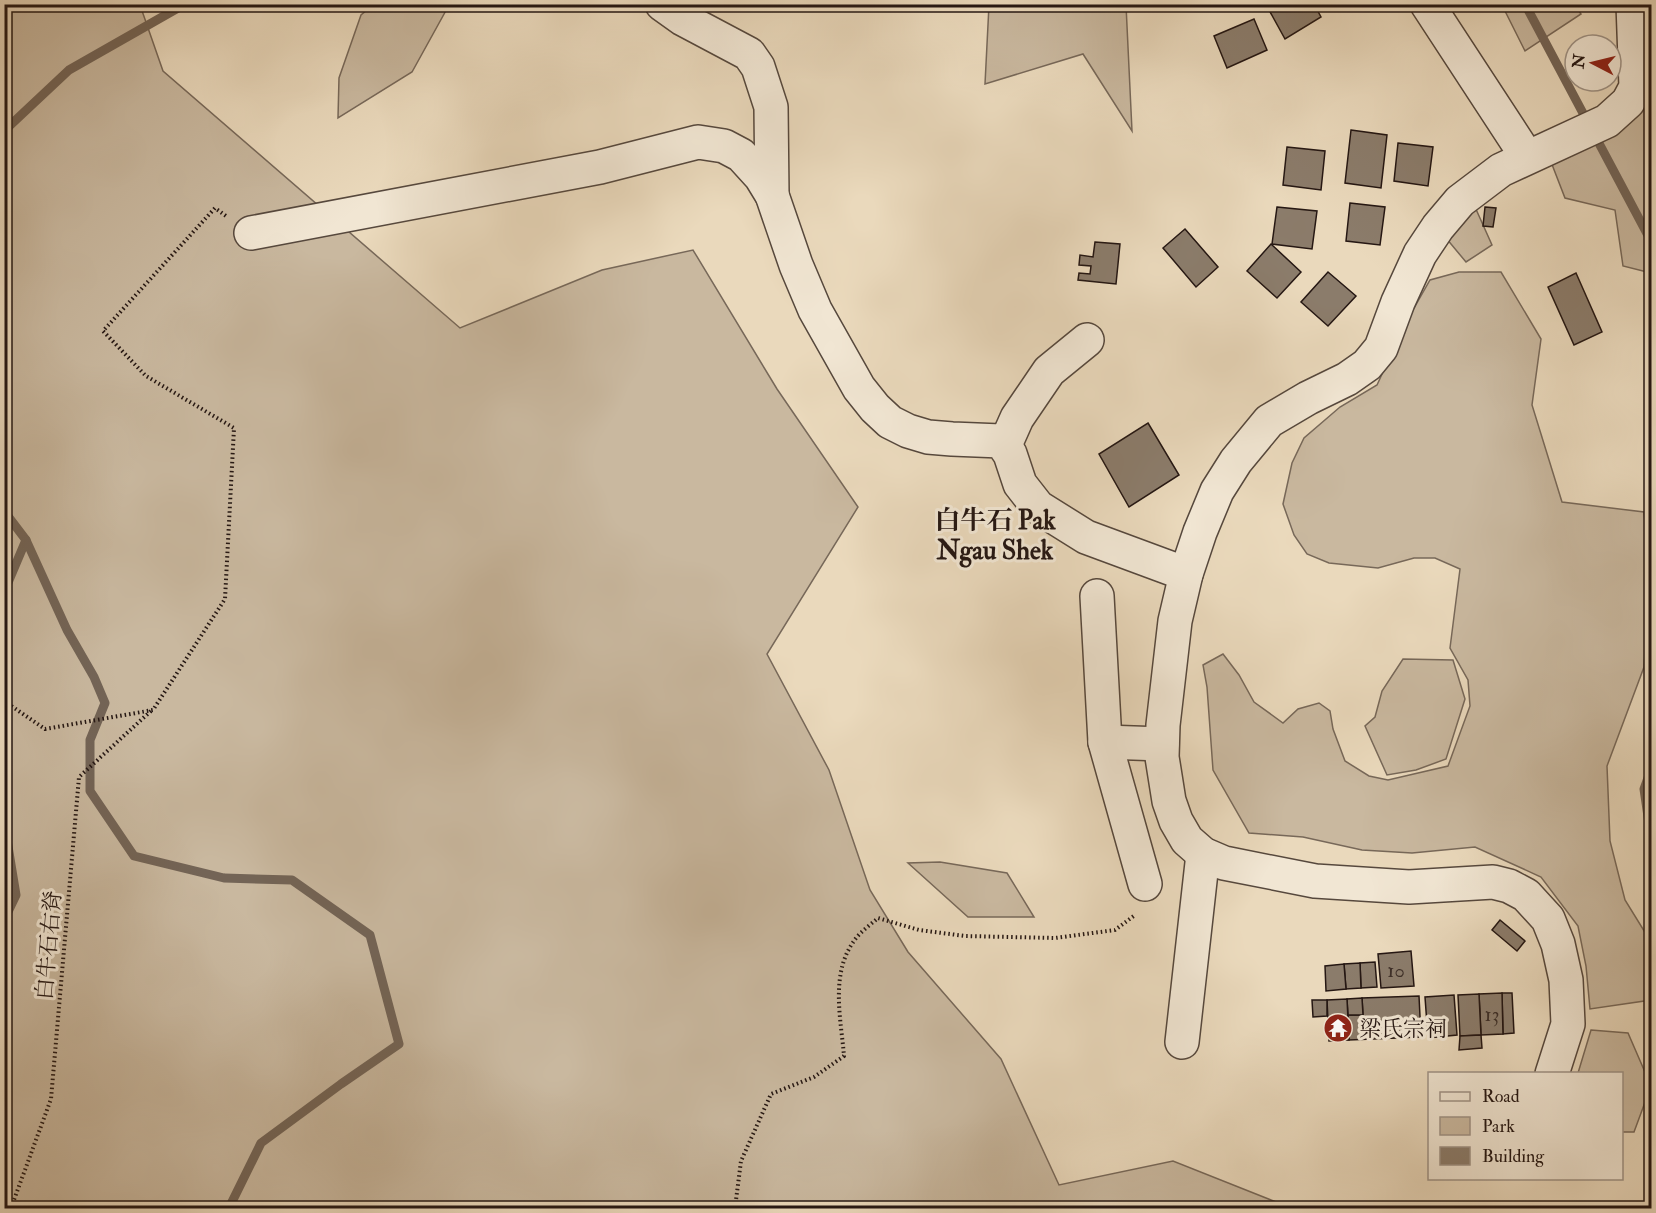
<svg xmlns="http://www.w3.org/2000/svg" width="1656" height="1213" font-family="'IM FELL Double Pica','Noto Serif TC',serif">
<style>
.green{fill:#c9b89f;stroke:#776859;stroke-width:1.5}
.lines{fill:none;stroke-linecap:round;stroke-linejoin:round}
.stream{stroke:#736456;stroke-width:9}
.building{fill:#8b7c6b;stroke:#251713;stroke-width:1.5}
.minor-casing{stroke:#56483d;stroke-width:36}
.path{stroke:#251713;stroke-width:4;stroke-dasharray:1.5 3;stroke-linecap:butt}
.minor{stroke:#f1e6d3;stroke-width:33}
.labels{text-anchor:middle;stroke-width:6;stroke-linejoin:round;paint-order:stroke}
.number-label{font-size:20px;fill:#3e3029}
.street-label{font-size:22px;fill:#251713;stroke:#f1e6d3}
.poi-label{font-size:22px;fill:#251713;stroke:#f1e6d3;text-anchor:start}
.quarter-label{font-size:26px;font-weight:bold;fill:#251713;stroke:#f1e6d3}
</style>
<rect width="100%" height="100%" fill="#ead9bc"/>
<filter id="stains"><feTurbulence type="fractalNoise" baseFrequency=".00333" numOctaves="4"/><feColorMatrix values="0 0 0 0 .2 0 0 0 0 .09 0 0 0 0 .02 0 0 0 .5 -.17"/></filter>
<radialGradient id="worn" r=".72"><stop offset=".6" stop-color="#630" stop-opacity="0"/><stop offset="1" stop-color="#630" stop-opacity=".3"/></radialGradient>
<g class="green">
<polygon points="5,4 140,5 163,71 460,328 602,270 693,250 777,389 858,507 767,654 829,770 870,890 908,952 1001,1059 1059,1185 1173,1161 1291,1208 5,1208"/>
<polygon points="373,5 449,5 412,72 338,118 339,78 361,15"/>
<polygon points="989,5 1126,5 1132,131 1083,54 985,84"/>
<polygon points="1502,5 1575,5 1581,14 1525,51"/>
<polygon points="1649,5 1651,5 1651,273 1623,266 1615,210 1565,198 1546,149 1624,120"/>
<polygon points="1475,207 1492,245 1466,262 1446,238"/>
<polygon points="1459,272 1501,272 1541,339 1532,405 1562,502 1644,512 1650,570 1644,667 1607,766 1610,841 1625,900 1646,934 1651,939 1651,1000 1590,1009 1586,966 1578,926 1541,877 1475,847 1412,853 1362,850 1303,837 1249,833 1213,770 1207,687 1203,665 1223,654 1239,675 1254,702 1283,723 1298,709 1319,703 1330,711 1333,729 1345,761 1369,776 1388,780 1448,766 1470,706 1468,680 1450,648 1460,569 1435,558 1414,558 1378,568 1329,563 1307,554 1294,535 1283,504 1292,463 1304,438 1340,407 1377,385 1405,324 1430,280"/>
<polygon points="1403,659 1453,660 1465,699 1446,759 1416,770 1387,775 1365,726 1375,717 1382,691"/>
<polygon points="940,862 1007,873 1034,917 968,917 908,863"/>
<polygon points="1591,1030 1628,1033 1651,1086 1634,1132 1622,1132 1622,1074 1578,1073"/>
</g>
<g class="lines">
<g class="stream">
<polyline points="1525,4 1652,243"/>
<polyline points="4,131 69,70 185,4"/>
<polyline points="4,511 26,540 4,592"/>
<polyline points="26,540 67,630 94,677 105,703 90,740 90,791 134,856 224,878 292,880 370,935 399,1044 341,1084 261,1143 229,1208"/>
<polyline points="1652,767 1644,789 1652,844"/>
<polyline points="4,822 16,895 4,920"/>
</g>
</g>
<g class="building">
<polygon points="1278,4 1314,4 1321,17 1285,39 1269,10"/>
<polygon points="1254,19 1267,50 1227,68 1214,36"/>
<polygon points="1351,130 1387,135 1381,188 1345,183"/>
<polygon points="1398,143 1433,147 1428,186 1394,181"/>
<polygon points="1287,147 1325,151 1321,190 1283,185"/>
<polygon points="1350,203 1385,207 1380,245 1346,241"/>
<polygon points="1277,207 1317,211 1312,249 1272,244"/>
<polygon points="1485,207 1496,208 1493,227 1483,226"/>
<polygon points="1185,229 1218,267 1196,287 1163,248"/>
<polygon points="1095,242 1120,244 1116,284 1078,280 1079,273 1090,274 1091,266 1079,265 1080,255 1093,257"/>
<polygon points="1271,244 1301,272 1277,298 1247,271"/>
<polygon points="1328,272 1356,296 1328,326 1301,302"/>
<polygon points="1576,273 1602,332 1574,345 1548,287"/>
<polygon points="1148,423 1179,475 1129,507 1099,454"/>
<polygon points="1500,920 1525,941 1517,951 1492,930"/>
<polygon points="1411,951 1414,986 1381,988 1378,954"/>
<polygon points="1375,962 1377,987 1361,988 1360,963"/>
<polygon points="1360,963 1361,988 1346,989 1344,964"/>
<polygon points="1344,964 1346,989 1326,991 1325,966"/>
<polygon points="1502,993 1512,993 1514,1033 1503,1034"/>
<polygon points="1502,993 1503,1034 1481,1035 1479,994"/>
<polygon points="1479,994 1481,1035 1460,1036 1458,995"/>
<polygon points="1454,995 1457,1035 1428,1038 1425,997"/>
<polygon points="1419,996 1421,1037 1349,1040 1348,1015 1363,1015 1362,998"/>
<polygon points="1362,998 1363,1015 1348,1015 1347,999"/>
<polygon points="1347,999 1349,1040 1329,1041 1327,1000"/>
<polygon points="1312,1000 1327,1000 1327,1016 1313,1017"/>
<polygon points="1481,1035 1482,1048 1459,1050 1460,1036"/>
</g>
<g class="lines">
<g class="minor-casing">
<g id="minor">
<polyline points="662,4 683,19 749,54 758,67 771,107 772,195"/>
<polyline points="1427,4 1527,157"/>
<polyline points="251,233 600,167 698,142 724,146 741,155 761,177 772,195 796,265 815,310 859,388 875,408 890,422 908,431 928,437 952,439 1001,441 1010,454 1020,484 1038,507 1086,537 1186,574"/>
<polyline points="1005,445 1017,418 1049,371 1087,340"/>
<polyline points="1097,596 1105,742 1145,884"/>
<polyline points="1105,742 1162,744"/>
<polyline points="1182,1042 1203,854"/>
<polyline points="1552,1074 1568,1024 1566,980 1558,944 1548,919 1526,895 1509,886 1493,882 1409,887 1315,881 1224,863 1203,854 1187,840 1176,821 1169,801 1162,757 1163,725 1175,621 1186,574 1200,532 1217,491 1236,461 1269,421 1308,398 1347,379 1367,365 1381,348 1398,302 1420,254 1438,227 1460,201 1501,170 1607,121 1628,102 1636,87 1633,4"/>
</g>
</g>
<g class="path">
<polyline points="4,701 45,729 153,710 225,599 234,428 146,376 103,331 215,208 226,216"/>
<polyline points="11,1208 51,1099 79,777 152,710"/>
<path d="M735,1208L741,1161L771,1094L814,1077L844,1056C841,1019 830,974 854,941C860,932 870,925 878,918L919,930L965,936L1055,938L1115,930L1135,915"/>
</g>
<use href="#minor" class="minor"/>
</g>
<defs>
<g id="temple-disc" transform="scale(1.5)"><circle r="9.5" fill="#8f2418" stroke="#f1e6d3"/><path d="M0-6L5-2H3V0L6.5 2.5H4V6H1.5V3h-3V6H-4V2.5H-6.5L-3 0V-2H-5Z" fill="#fff"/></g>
</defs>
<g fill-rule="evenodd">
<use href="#temple-disc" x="1338" y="1028"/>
</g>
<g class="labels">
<g class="number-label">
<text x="1396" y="977">10</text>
<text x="1492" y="1021">13</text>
</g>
<g class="street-label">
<text transform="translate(48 945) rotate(-85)" y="8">白牛石右脊</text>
</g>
<g class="poi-label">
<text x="1359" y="1036">梁氏宗祠</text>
</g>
<g class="quarter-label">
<text x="995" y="529">白牛石 Pak<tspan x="995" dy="30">Ngau Shek</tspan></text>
</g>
</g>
<rect width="1656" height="1213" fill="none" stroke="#ead9bc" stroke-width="24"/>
<rect x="6" y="6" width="1644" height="1201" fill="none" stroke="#251713" stroke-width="3"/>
<rect x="12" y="12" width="1632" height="1189" fill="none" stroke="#251713" stroke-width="1.5"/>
<rect x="1428" y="1072" width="195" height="108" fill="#f1e6d3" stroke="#9f9386" stroke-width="1.5"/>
<rect x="1440" y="1092" width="30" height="9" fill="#f1e6d3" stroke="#9f9386" stroke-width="1.5"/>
<text x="1482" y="1102" font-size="18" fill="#251713">Road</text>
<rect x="1440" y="1117" width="30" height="18" fill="#c9b89f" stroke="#9f9386" stroke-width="1.5"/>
<text x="1482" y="1132" font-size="18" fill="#251713">Park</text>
<rect x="1440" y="1147" width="30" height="18" fill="#8b7c6b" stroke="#9f9386" stroke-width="1.5"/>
<text x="1482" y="1162" font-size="18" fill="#251713">Building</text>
<g transform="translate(1593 63) rotate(277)"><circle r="28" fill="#f1e6d3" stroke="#9f9386" stroke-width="1.5"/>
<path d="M0-4.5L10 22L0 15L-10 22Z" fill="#8f2418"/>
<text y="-9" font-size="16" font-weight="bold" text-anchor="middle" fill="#251713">N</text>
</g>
<rect width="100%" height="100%" filter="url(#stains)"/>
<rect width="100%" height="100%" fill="url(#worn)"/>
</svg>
